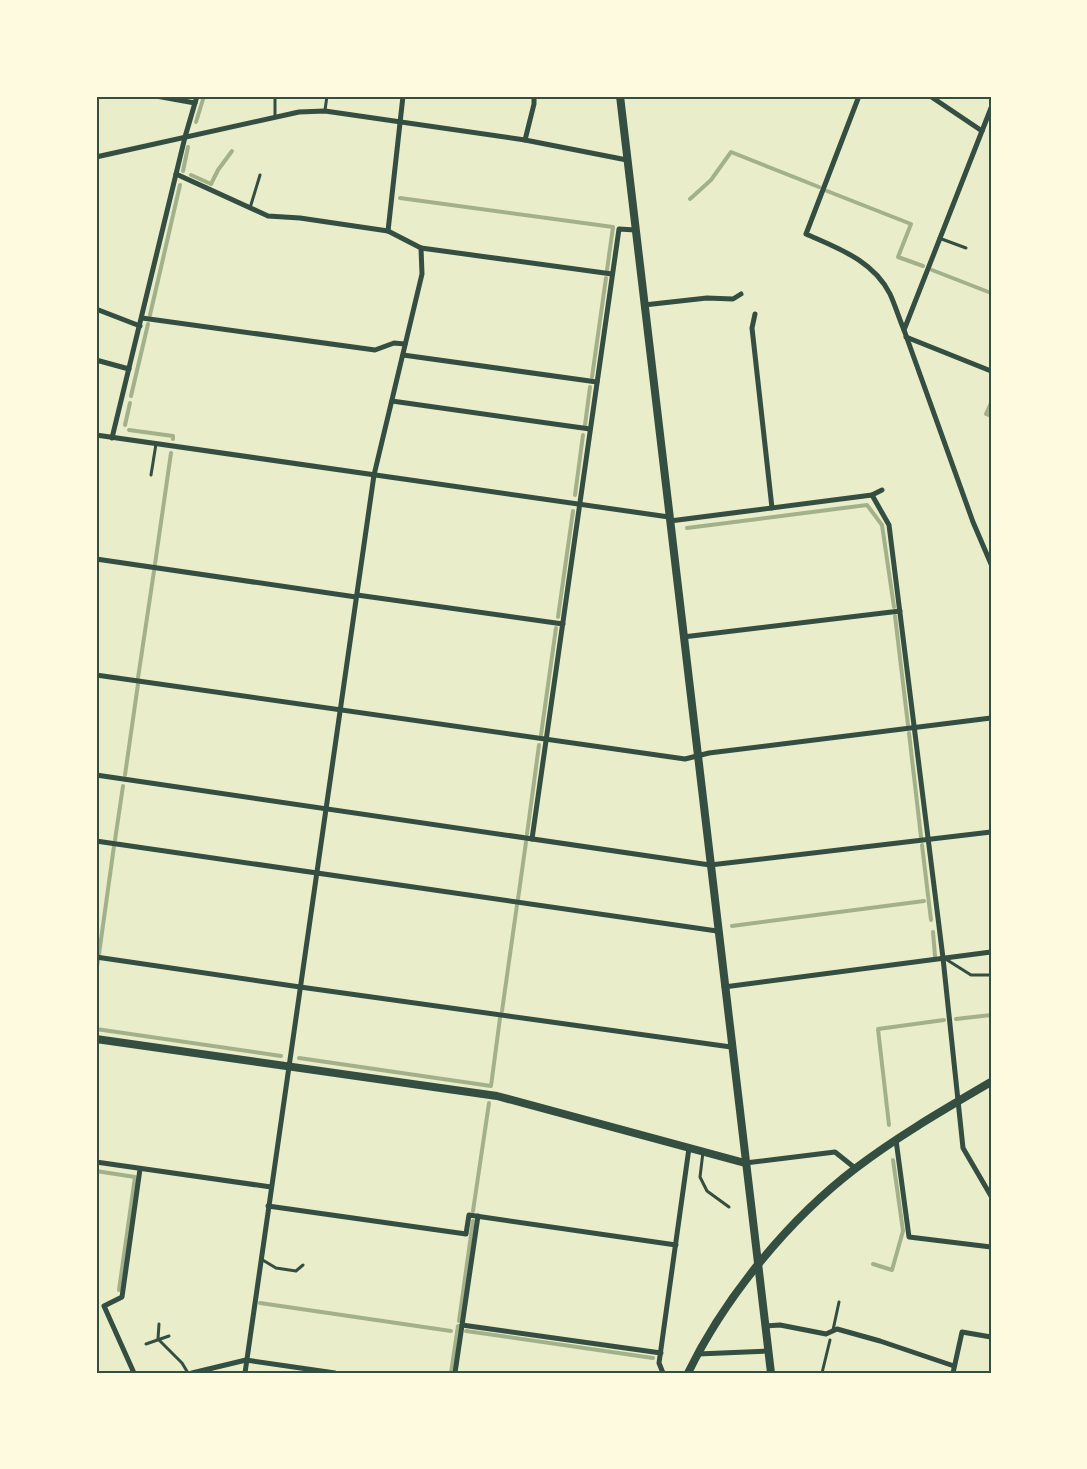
<svg xmlns="http://www.w3.org/2000/svg" width="1087" height="1469" font-family="'PT Serif',serif">
<style>
.lines{fill:none;stroke-linecap:round;stroke-linejoin:round}
.stream{stroke:#a3b18a;stroke-width:4}
.service{stroke:#344e41;stroke-width:3}
.minor{stroke:#344e41;stroke-width:5}
.tertiary{stroke:#344e41;stroke-width:8}
.neatline{fill:none;stroke:#344e41;stroke-width:2}
</style>
<rect width="100%" height="100%" fill="#e9edc9"/>
<g class="lines">
<g class="stream">
<polyline points="196,122 204,96"/>
<polyline points="183,171 188,147"/>
<polyline points="191,175 211,184 218,170 232,151"/>
<polyline points="827,191 911,224 898,257 923,266"/>
<polyline points="400,198 613,227 607,270"/>
<polyline points="690,199 711,180 731,152 819,187"/>
<polyline points="932,270 991,293"/>
<polyline points="150,315 180,185"/>
<polyline points="592,377 606,278"/>
<polyline points="131,396 148,324"/>
<polyline points="991,403 986,414 991,416"/>
<polyline points="125,425 130,403"/>
<polyline points="585,425 590,387"/>
<polyline points="129,430 173,436 173,439"/>
<polyline points="575,495 583,435"/>
<polyline points="687,528 867,505 882,525 894,607"/>
<polyline points="155,564 171,453"/>
<polyline points="895,616 908,725"/>
<polyline points="558,617 573,511"/>
<polyline points="138,678 154,571"/>
<polyline points="909,733 921,837"/>
<polyline points="541,735 556,628"/>
<polyline points="125,775 138,684"/>
<polyline points="527,834 539,745"/>
<polyline points="115,840 123,786"/>
<polyline points="922,845 931,920"/>
<polyline points="518,899 526,842"/>
<polyline points="732,926 924,901"/>
<polyline points="933,932 935,956"/>
<polyline points="99,954 114,846"/>
<polyline points="96,971 98,960"/>
<polyline points="502,1011 517,905"/>
<polyline points="956,1019 991,1015"/>
<polyline points="96,1029 281,1056"/>
<polyline points="299,1058 491,1086 500,1018"/>
<polyline points="889,1125 878,1029 944,1020"/>
<polyline points="96,1171 135,1177 119,1290"/>
<polyline points="473,1211 489,1103"/>
<polyline points="873,1264 892,1270 903,1231 893,1160"/>
<polyline points="260,1303 451,1331"/>
<polyline points="459,1321 473,1221"/>
<polyline points="466,1331 653,1358"/>
<polyline points="451,1373 458,1326"/>
</g>
<g class="service">
<polyline points="275,96 275,117"/>
<polyline points="325,110 327,96"/>
<polyline points="250,208 260,175"/>
<polyline points="939,238 966,248"/>
<polyline points="151,475 156,444"/>
<polyline points="944,958 971,975 991,975"/>
<polyline points="703,1152 700,1177 707,1191 729,1207"/>
<polyline points="261,1259 276,1268 296,1271 303,1265"/>
<polyline points="159,1324 158,1339 182,1363 188,1373"/>
<polyline points="833,1330 839,1302"/>
<polyline points="146,1344 169,1336"/>
<polyline points="822,1373 830,1340"/>
</g>
<g class="minor">
<polyline points="156,96 195,103"/>
<path d="M859,96L806,234C837,248 873,260 890,294C895,305 899,318 904,330"/>
<polyline points="930,96 982,131"/>
<polyline points="991,108 904,330 973,522 991,564"/>
<polyline points="525,140 534,104 534,96"/>
<polyline points="96,157 299,112 325,111 525,140 627,160"/>
<polyline points="176,174 268,216 300,218 388,231 421,248 422,274 374,475 245,1373"/>
<polyline points="388,231 403,96"/>
<polyline points="421,248 612,274"/>
<polyline points="644,305 707,298 733,299 741,294"/>
<polyline points="96,309 140,326"/>
<polyline points="755,314 752,328 772,508"/>
<polyline points="142,318 375,350 394,343 405,344"/>
<polyline points="906,337 991,371"/>
<polyline points="403,355 597,382"/>
<polyline points="96,360 129,369"/>
<polyline points="392,401 590,429"/>
<polyline points="96,435 669,517"/>
<polyline points="112,438 185,137 197,96"/>
<polyline points="872,495 889,525 943,958 963,1148 991,1196"/>
<polyline points="670,521 872,495 882,490"/>
<polyline points="96,559 356,597"/>
<polyline points="357,595 563,624"/>
<polyline points="683,637 900,611"/>
<polyline points="96,675 685,759 709,753 991,718"/>
<polyline points="96,775 710,865 991,832"/>
<polyline points="532,839 619,229 635,230"/>
<polyline points="96,841 717,931"/>
<polyline points="96,957 300,987 731,1047"/>
<polyline points="724,987 991,952"/>
<polyline points="896,1140 909,1237 991,1247"/>
<polyline points="96,1162 271,1187"/>
<polyline points="745,1163 835,1152 855,1168"/>
<polyline points="268,1206 466,1234 469,1215 676,1245"/>
<polyline points="462,1325 661,1353"/>
<polyline points="765,1326 780,1325 826,1334 837,1329 880,1341 954,1366"/>
<polyline points="698,1354 768,1351"/>
<polyline points="134,1373 104,1306 122,1297 140,1169"/>
<polyline points="192,1373 246,1360 335,1373"/>
<polyline points="455,1373 478,1216"/>
<polyline points="663,1373 659,1363 689,1148"/>
<polyline points="953,1373 962,1332 991,1337"/>
</g>
<g class="tertiary">
<polyline points="620,96 771,1373"/>
<polyline points="96,1039 497,1096 745,1163"/>
<path d="M688,1373C725,1297 789,1219 856,1168C898,1136 945,1109 991,1082"/>
</g>
</g>
<rect width="1087" height="1469" fill="none" stroke="#fefae0" stroke-width="195"/>
<rect x="98" y="98" width="892" height="1274" class="neatline"/>
</svg>
